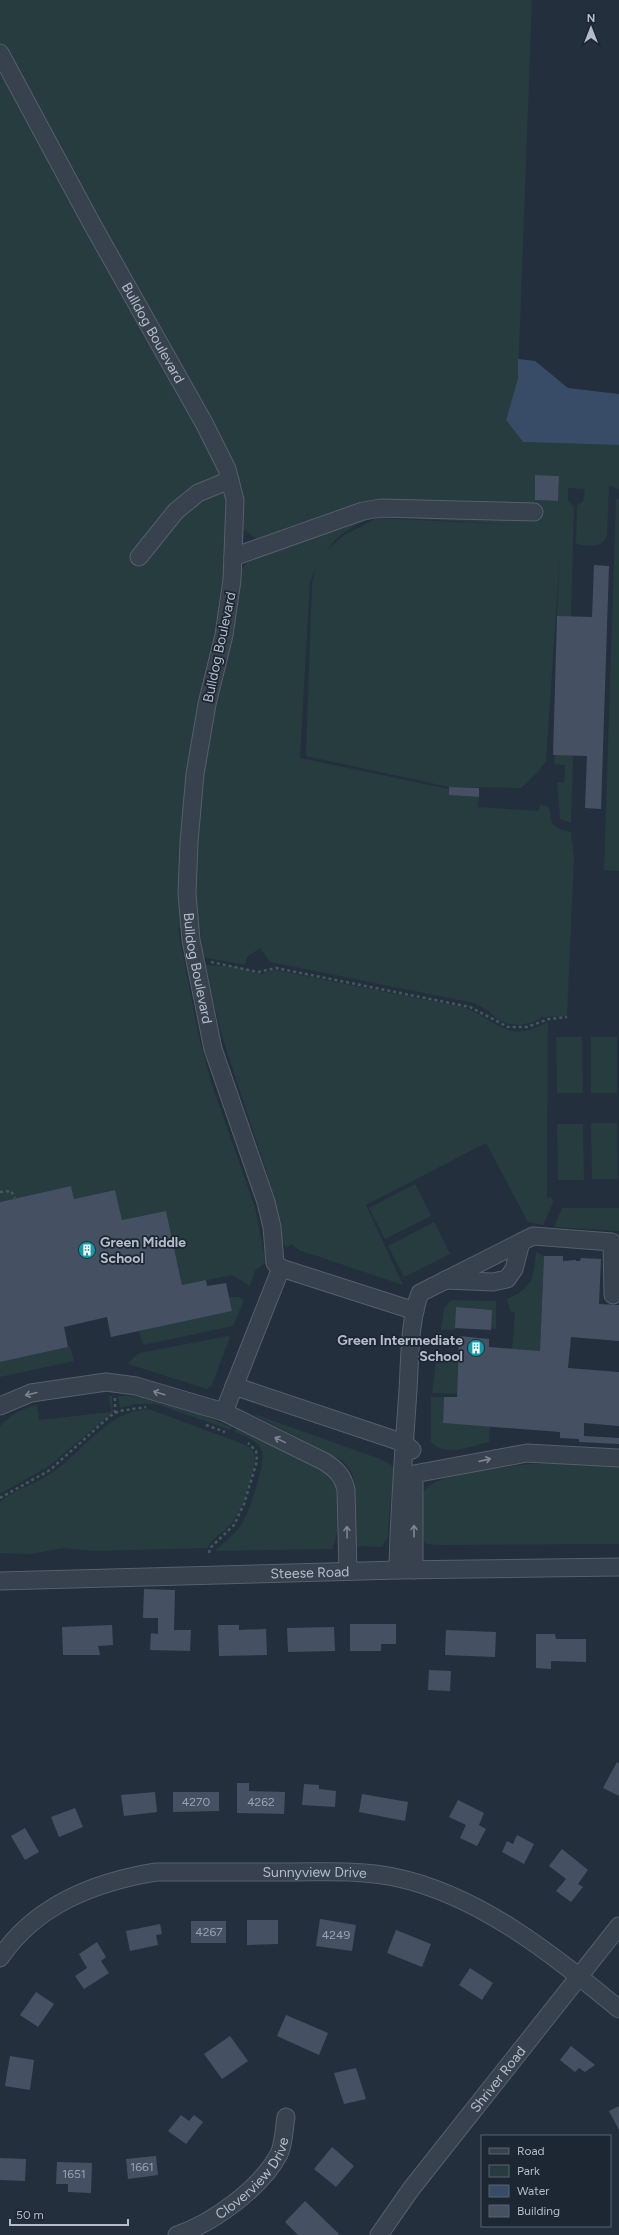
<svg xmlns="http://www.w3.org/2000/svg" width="619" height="2235" font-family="Figtree,sans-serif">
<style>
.green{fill:#263c3f;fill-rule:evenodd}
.water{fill:#394c67}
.building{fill:#455162}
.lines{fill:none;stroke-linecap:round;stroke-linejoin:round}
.minor-casing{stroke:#565f6c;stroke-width:19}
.path{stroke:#44595c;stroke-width:2.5;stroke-dasharray:3 3;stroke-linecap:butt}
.minor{stroke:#38414e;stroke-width:17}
.oneway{stroke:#7c8592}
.labels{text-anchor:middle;stroke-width:3.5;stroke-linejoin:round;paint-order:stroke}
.number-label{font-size:12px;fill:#98a1af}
.street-label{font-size:14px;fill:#b4bcc9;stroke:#1d2633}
.poi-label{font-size:14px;font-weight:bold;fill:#b4bcc9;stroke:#1d2633;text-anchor:start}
</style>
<rect width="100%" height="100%" fill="#242f3e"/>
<g class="green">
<path d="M0,0H532L518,378L506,420L523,442L619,445V489L609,486L607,535C603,549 588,546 576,544L577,505L583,502L585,489L568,488V501L574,506L571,617L557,616L560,555L546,761L538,772L521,788L449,787L306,756L312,583L316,568L310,582L300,758L449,789V795L479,797L478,807L539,811L540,804L548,807C551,812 550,814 551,820C553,828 563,830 571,832L574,857L567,1016L542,1017L534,1022L520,1025L509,1024L498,1020L489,1011L474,1003L270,962L260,948L247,957L245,965L202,957L200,929L178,928L199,1037L212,1085L255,1207L266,1263L255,1270L250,1286L232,1275L182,1285L166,1211L122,1220L115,1190L74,1199L71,1186L0,1202ZM535,475L559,476L558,501L535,500ZM386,504L254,556L242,568L244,530L258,540ZM385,517L534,526L381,518ZM377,518L343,536L328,549C339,533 358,521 377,518Z"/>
<polygon points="616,499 619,499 619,871 604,870"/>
<polygon points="555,755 573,755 571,823 560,819 557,782 564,783 565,765 554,764"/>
<path d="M204,965L237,967L261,974L275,970L463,1007C483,1013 503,1035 524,1031C532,1030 541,1025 548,1022L547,1197L552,1198L553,1203L543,1225L528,1222L486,1143L366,1205L403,1285L299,1250L291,1244L286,1248L282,1242L267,1174L222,1036Z"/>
<polygon points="556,1037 582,1037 583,1093 557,1093"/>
<rect x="591" y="1037" width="26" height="56"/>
<polygon points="591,1123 617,1123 618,1179 592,1179"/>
<polygon points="557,1124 583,1124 584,1180 558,1180"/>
<polygon points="415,1184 431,1216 385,1239 369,1208"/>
<polygon points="562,1208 619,1208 619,1231 554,1227"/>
<polygon points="434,1222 450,1254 404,1277 388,1246"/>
<path d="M536,1252L544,1256L540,1351L512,1349L515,1313L510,1311L507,1299C532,1288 534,1278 536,1252Z"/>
<polygon points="229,1297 238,1297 244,1300 233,1326 143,1345 139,1331 232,1311"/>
<polygon points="451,1300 496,1301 496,1329 491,1328 491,1310 457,1307 457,1328 454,1330 441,1330 444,1308"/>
<polygon points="228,1336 230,1337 212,1385 207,1389 128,1364 135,1356 140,1353"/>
<polygon points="68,1347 70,1347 74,1361 0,1377 0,1362"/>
<polygon points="437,1352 458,1354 457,1394 432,1393"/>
<path d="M109,1396H112L113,1412L49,1466L0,1494V1426C10,1415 23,1408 37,1405L39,1420L111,1412Z"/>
<path d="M118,1396C153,1393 199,1414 232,1427L230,1430L157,1404H135L120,1408Z"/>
<path d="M431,1397H444L443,1423L490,1426L489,1442C470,1446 446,1458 431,1442Z"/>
<path d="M149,1409L243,1444C247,1446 252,1448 254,1453C258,1464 243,1507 236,1517C229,1530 214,1536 207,1548L94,1551L63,1548L31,1554L0,1553V1502C14,1490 33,1485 48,1475C82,1455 105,1411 149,1409Z"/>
<polygon points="251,1413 380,1459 395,1467 390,1504 388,1536 382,1547 356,1546 354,1539 354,1481 352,1473 343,1461"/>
<path d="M236,1429L269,1442L330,1475C341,1487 341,1534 332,1549L215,1551C223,1542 235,1535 241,1525C249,1514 266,1463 262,1451C257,1440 245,1436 235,1432Z"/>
<path d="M543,1463L619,1467V1544L440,1545L427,1544L421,1539L418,1501C421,1495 424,1490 429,1486C448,1472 518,1465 543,1463Z"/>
</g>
<polygon class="water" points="518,359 535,361 568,388 619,394 619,445 523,442 506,420 518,378"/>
<g class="building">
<polygon points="535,475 559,476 558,501 535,500"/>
<polygon points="594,565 609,566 601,809 585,808 587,756 553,755 557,616 592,617"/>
<polygon points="449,787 479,788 479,797 449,795"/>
<polygon points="71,1186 74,1199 115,1190 122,1220 166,1211 182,1285 206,1280 207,1286 226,1283 232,1311 111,1337 107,1317 64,1327 68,1347 0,1362 0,1202"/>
<polygon points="544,1256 563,1256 563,1261 576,1260 576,1261 580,1261 581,1258 601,1259 599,1304 619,1305 619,1341 571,1337 568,1368 619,1372 619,1426 584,1423 584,1436 619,1438 619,1444 579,1442 579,1439 560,1438 560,1432 443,1423 444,1397 457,1397 459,1336 489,1339 489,1347 540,1351"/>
<polygon points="456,1307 492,1310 491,1330 455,1328"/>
<polygon points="144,1589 175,1590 174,1630 191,1630 190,1651 150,1650 151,1633 158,1634 158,1618 143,1618"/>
<polygon points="350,1624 396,1624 396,1644 381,1644 381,1651 350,1651"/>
<polygon points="112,1625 113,1645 98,1646 100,1655 63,1655 62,1627"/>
<polygon points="218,1625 239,1625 239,1630 266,1629 267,1655 219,1656"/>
<polygon points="334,1627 335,1651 288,1652 287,1628"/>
<polygon points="446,1630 496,1632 495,1657 445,1655"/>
<polygon points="536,1634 555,1634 556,1639 586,1639 586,1662 551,1661 551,1669 536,1668"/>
<polygon points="429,1670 451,1671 450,1691 428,1690"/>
<polygon points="617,1762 619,1763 619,1796 603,1788"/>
<polygon points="237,1783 249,1783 249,1791 285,1792 284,1814 237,1813"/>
<polygon points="304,1784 319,1785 319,1789 336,1791 335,1807 302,1805"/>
<polygon points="155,1792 157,1812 124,1816 121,1795"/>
<polygon points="173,1792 219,1792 219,1811 173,1812"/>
<polygon points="362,1794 408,1802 405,1821 359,1812"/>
<polygon points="458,1800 484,1813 479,1825 486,1829 477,1846 460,1838 466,1825 449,1817"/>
<polygon points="75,1808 83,1827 59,1837 51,1817"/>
<polygon points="25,1828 39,1852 25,1860 11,1836"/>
<polygon points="517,1835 534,1844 524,1864 502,1852 507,1841 513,1844"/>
<polygon points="562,1849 588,1870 578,1884 583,1887 571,1902 556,1891 566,1879 549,1866"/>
<polygon points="320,1919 356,1925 352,1951 316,1946"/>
<polygon points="247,1920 278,1920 278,1944 247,1945"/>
<rect x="191" y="1921" width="35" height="22"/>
<polygon points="160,1924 162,1934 156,1935 158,1945 130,1951 126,1931"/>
<polygon points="396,1930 431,1944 422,1967 387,1953"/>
<polygon points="97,1942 106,1957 101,1961 109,1973 84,1989 75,1976 87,1968 79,1954"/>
<polygon points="470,1968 493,1983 482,2000 459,1985"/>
<polygon points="36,1992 54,2004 38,2027 20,2015"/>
<polygon points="286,2015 328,2033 319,2055 277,2036"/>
<polygon points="230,2036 248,2061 222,2079 204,2054"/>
<polygon points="571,2046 595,2065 585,2072 579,2068 575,2072 560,2060"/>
<polygon points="10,2056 34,2060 30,2090 5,2086"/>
<polygon points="356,2068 366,2099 344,2104 334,2073"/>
<polygon points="619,2106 619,2130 609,2111"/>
<polygon points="181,2115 189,2121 194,2115 203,2122 186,2144 168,2131"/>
<polygon points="332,2147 354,2166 336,2187 314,2169"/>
<polygon points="156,2156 158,2175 128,2179 126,2159"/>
<polygon points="0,2158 26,2159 25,2181 0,2180"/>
<polygon points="57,2162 92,2163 91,2193 68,2192 68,2184 56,2184"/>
<polygon points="305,2201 339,2234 338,2235 298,2235 285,2222"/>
</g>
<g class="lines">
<g class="minor-casing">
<g id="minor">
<path id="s1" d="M0,53L92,224L204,423L227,469L235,500L232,580L224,635L207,704L195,774L189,842L187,894L191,940L213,1049L266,1202L272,1227L275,1263L281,1268L224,1412"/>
<polyline points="139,557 176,511 198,493 230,480"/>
<polyline points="233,557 363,511 381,508 534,512"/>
<polyline points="281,1268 415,1311"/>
<polyline points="445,1280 493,1282 507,1279 514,1269 521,1242"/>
<polyline points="234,1386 404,1443 412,1450"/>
<path d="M0,1406L31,1393L106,1382L136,1386L224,1412L325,1462C337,1470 343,1476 346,1490L348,1571"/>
<path d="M398,1570C399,1510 404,1450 408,1390C410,1359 409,1322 420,1293L533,1236L612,1242L613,1295"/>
<polyline points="414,1570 414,1474 527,1453 619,1458"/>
<path id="s2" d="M0,1581L398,1570L619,1567"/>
<path id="s3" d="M0,1958C36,1905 94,1882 156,1872C201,1872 246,1872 292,1872C326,1872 361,1870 394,1877C480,1895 553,1955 619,2009"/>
<path id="s4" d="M177,2235C213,2223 261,2188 279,2154C284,2144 284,2128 286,2117"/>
<path id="s5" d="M379,2235L411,2189L619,1926"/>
</g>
</g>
<g class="path">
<polyline points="211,962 258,972 276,968 470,1007 508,1027 527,1027 549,1019 567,1017"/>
<polyline points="0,1192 11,1191 15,1198"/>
<polyline points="115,1398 115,1413"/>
<polyline points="206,1425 225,1432"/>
<polyline points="0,1498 50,1470 110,1416 119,1411 146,1407"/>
<polyline points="209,1553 210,1548 234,1525 244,1504 257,1461 256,1451 248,1443"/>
</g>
<use href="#minor" class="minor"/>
</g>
<defs><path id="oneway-shaft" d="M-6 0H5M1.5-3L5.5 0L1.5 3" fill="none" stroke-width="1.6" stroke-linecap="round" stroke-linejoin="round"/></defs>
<g class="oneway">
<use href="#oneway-shaft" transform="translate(159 1393) rotate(-163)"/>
<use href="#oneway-shaft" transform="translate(31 1394) rotate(166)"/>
<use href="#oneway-shaft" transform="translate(280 1440) rotate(-154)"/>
<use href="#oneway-shaft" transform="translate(485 1460) rotate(-13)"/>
<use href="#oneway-shaft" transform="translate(414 1531) rotate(-90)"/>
<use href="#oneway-shaft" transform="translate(347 1532) rotate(-91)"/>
</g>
<defs>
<g id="building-disc" transform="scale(0.9)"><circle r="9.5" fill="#0f9aa8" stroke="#1d2633"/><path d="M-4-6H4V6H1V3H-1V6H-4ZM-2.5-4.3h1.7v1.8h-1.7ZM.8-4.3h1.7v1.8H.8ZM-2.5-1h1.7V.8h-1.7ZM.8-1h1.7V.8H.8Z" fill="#fff"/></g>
</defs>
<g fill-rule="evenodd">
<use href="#building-disc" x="87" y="1250"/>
<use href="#building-disc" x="476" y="1348"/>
</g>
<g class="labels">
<g class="number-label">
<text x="196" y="1806">4270</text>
<text x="261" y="1806">4262</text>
<text x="209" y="1936">4267</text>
<text x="336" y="1939">4249</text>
<text x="142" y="2171">1661</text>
<text x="74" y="2178">1651</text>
</g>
<g class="street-label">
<text dy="5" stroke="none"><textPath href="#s1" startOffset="319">Bulldog Boulevard</textPath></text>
<text transform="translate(219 647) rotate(-78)" y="5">Bulldog Boulevard</text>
<text dy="5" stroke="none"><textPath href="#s1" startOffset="979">Bulldog Boulevard</textPath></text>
<text dy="5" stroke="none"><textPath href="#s2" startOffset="310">Steese Road</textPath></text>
<text dy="5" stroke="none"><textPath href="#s3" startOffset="342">Sunnyview Drive</textPath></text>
<text dy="5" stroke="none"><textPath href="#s5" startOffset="196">Shriver Road</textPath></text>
<text dy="5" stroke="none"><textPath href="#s4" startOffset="97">Cloverview Drive</textPath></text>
</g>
<g class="poi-label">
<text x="100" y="1247">Green Middle<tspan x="100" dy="16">School</tspan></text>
<text x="463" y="1345" text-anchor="end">Green Intermediate<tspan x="463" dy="16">School</tspan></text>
</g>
</g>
<rect x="481" y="2135" width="130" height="92" fill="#1d2633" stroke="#59626f"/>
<rect x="489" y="2148" width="20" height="6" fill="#38414e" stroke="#59626f"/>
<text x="517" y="2155" font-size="12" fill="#b4bcc9">Road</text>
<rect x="489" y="2165" width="20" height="12" fill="#263c3f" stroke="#59626f"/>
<text x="517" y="2175" font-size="12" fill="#b4bcc9">Park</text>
<rect x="489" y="2185" width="20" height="12" fill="#394c67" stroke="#59626f"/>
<text x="517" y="2195" font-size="12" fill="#b4bcc9">Water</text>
<rect x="489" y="2205" width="20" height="12" fill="#455162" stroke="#59626f"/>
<text x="517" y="2215" font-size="12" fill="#b4bcc9">Building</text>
<g transform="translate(591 28)" stroke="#1d2633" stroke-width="3" paint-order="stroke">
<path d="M0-3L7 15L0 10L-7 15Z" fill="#b4bcc9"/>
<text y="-6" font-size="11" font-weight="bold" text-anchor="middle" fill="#b4bcc9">N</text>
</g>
<path d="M10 2219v6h118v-6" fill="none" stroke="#b4bcc9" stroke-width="2"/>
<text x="16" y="2219" font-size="12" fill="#b4bcc9" stroke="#1d2633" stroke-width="3" paint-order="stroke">50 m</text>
</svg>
